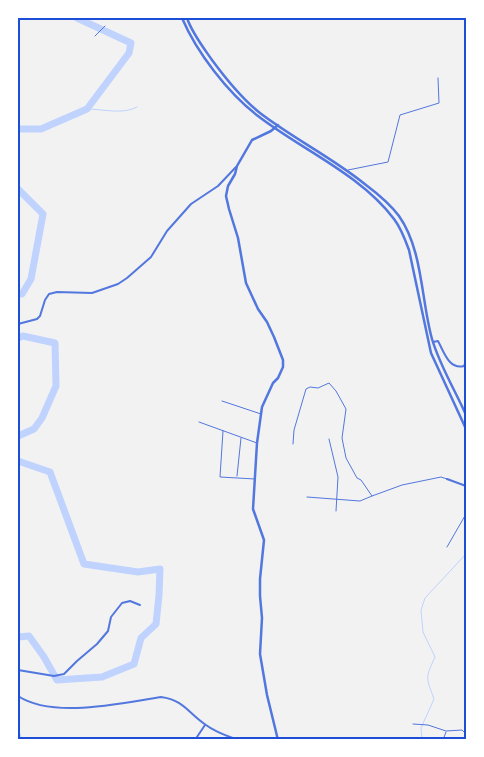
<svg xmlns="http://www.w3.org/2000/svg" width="484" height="757" font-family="Barlow,sans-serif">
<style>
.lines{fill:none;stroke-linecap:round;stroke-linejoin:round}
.stream{stroke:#bfd3fe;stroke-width:1}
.river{stroke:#bfd3fe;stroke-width:7}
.service{stroke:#5277de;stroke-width:1}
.minor{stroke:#5277de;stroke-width:2}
.tertiary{stroke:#5277de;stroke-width:2.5}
.neatline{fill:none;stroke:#1d4ed8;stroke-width:2}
</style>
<rect width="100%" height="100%" fill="#f2f2f2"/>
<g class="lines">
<g class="stream">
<path d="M87,109C103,109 123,115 137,107"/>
<polyline points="18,728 22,740"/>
<path d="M422,740L421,728L434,699C426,677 425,679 435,657L423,632L421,610L425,598L466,554"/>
</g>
<g class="river">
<polyline points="18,129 41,129 87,109 129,53 131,43 77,18"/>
<polyline points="18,189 43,214 31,279 22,294 18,294"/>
<polyline points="18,338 23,336 55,343 56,386 42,418 34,429 18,436"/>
<polyline points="18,461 50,472 84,564 138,572 160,569 159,595 156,624 141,638 134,664 102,677 57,680 44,657 29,636 18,637"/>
</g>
<g class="service">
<polyline points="95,36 105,26"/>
<polyline points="348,170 388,162 400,115 439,103 438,78"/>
<polyline points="222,401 261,414"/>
<polyline points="199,422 257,443"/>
<polyline points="223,431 220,477 255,479"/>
<polyline points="329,439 338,477 336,511"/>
<polyline points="293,444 294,430 306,389 310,387 318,388 329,383 336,391 346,409 342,438 346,458 357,478 361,480 372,496 402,485 441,477 447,479"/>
<polyline points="237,476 241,438"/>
<polyline points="307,497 360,501 372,496"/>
<polyline points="447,547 466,514"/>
<polyline points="413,724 428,725 446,731 462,730 466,734"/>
<polyline points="443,740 446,732"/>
</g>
<g class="minor">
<polyline points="18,324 37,319 40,316 45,300 49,294 57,292 92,293 118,284 127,278 151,257 167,231 191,204 218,186 236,167"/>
<path d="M433,342L438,341C444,352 449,370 464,366L466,361"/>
<polyline points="447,479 466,486"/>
<polyline points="18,670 54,676 64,674 77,661 97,644 108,631 111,617 122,603 130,601 140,605"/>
<path d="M18,696C53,719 121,703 161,697C184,700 188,713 206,725C215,732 227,736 238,740"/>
<polyline points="195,740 205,725"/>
</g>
<g class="tertiary">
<path d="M182,18C197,53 228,93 258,116C302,150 360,174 394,219C401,228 405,239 409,250L431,353L466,429"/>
<path d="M187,18C192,33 203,47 212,60C226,79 241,98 260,113C294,139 333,158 366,185C378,194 390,204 399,216C423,250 421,300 432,339C440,366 455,390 466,415"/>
<polyline points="278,125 271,131 252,140 237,166 235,174 228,186 226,196 229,209 238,238 246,283 258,309 267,322 274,337 283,360 283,367 278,378 273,383 262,407 257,443 253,509 264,540 260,579 260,596 262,618 260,654 267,695 278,740"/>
</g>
</g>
<rect width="484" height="757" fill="none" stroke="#ffffff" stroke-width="38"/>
<rect x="19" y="19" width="446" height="719" class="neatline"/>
</svg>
